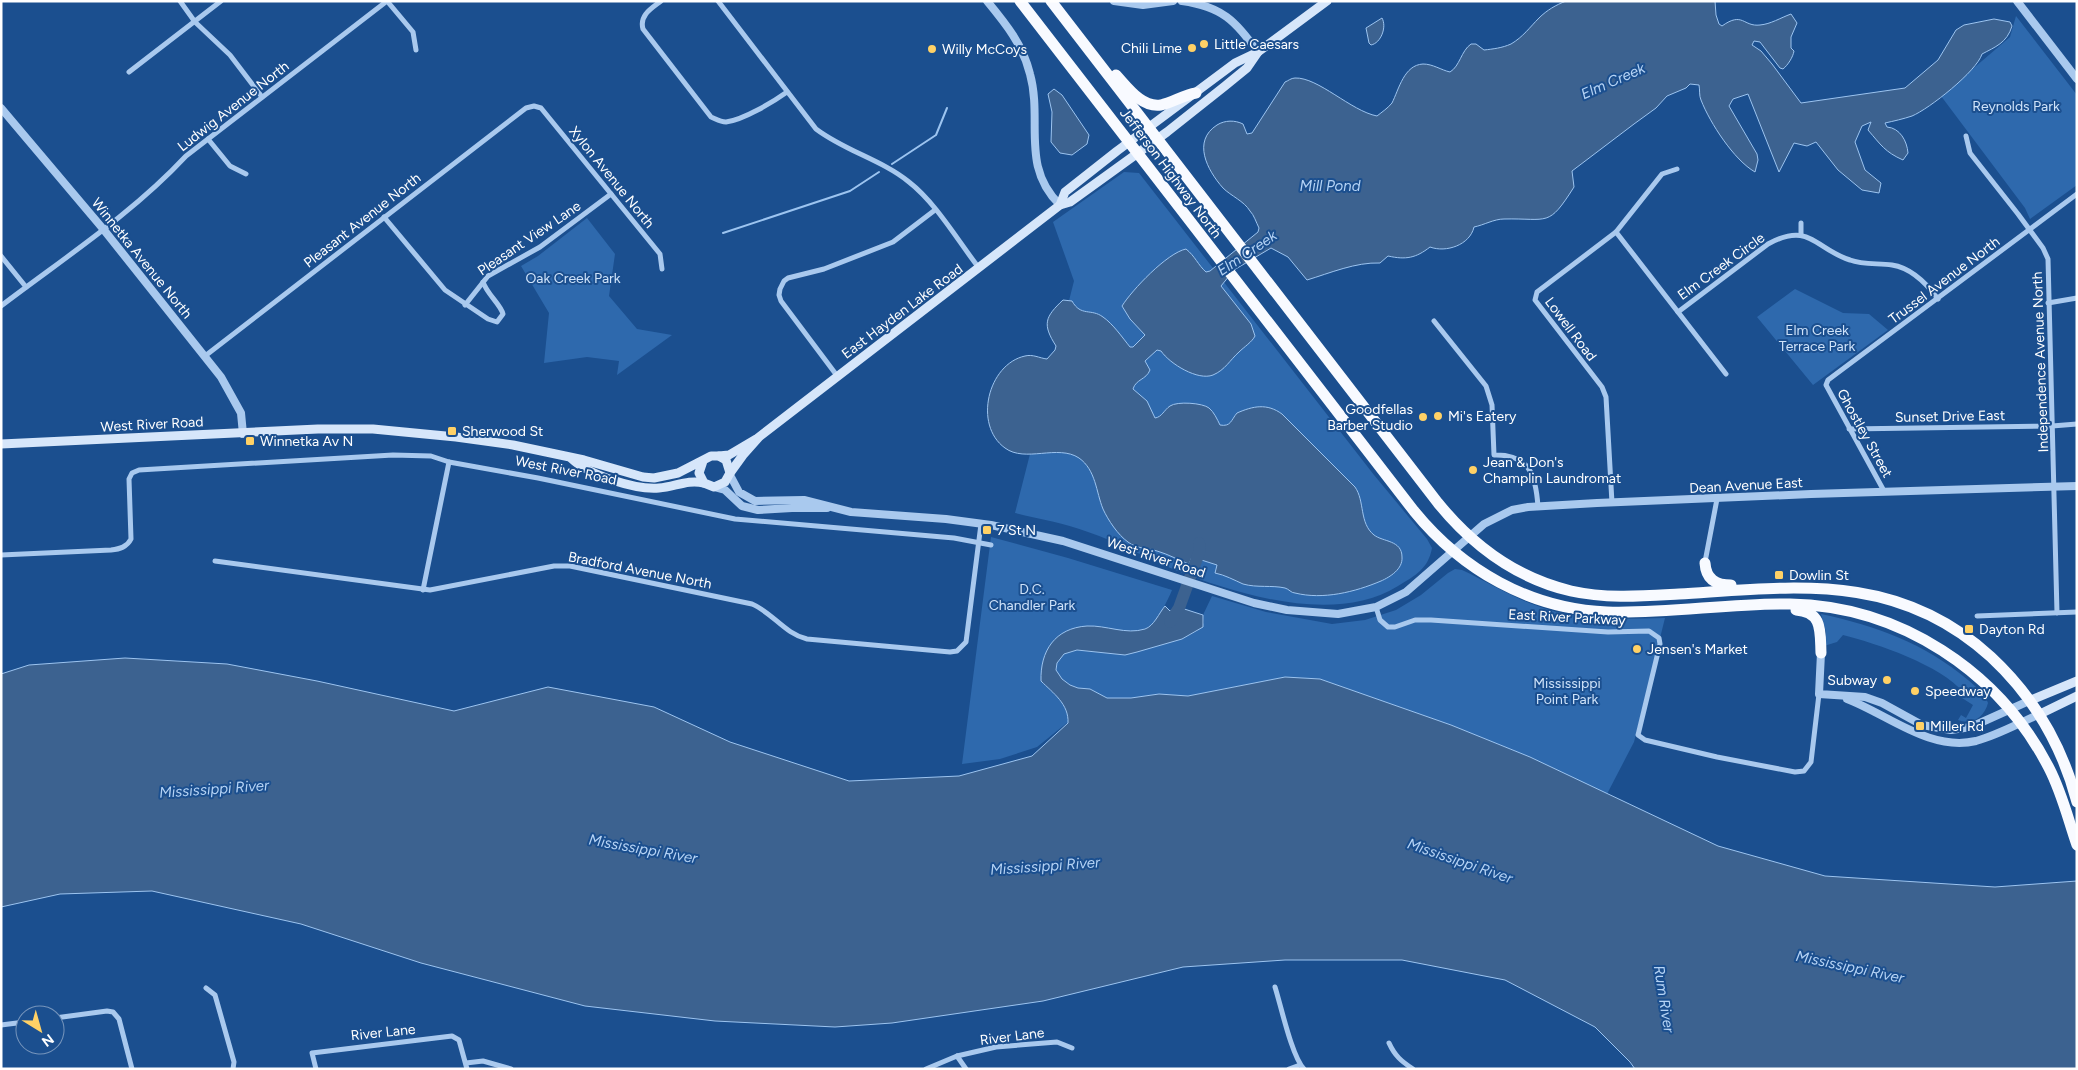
<svg xmlns="http://www.w3.org/2000/svg" width="2078" height="1070" font-family="Figtree,sans-serif">
<style>
.green{fill:#2e69ad}
.water{fill:#3c6290;stroke:#9cc4f0}
.lines{fill:none;stroke-linecap:round;stroke-linejoin:round}
.stream{stroke:#9cc4f0;stroke-width:2}
.river{stroke:#3c6290;stroke-width:12}
.minor{stroke:#a9c9ee;stroke-width:5}
.tertiary{stroke:#a9c9ee;stroke-width:8}
.secondary{stroke:#d6e6fa;stroke-width:9}
.trunk{stroke:#f8faff;stroke-width:11}
.poi-dot{fill:#ffd166;stroke:#1b4f8f;stroke-width:2}
.labels{text-anchor:middle;stroke-width:4;stroke-linejoin:round;paint-order:stroke}
.poi-label{font-size:14px;fill:#fff;stroke:#1b4f8f;text-anchor:start}
.street-label{font-size:14px;fill:#fff;stroke:#1b4f8f}
.park-label{font-size:14px;fill:#cfe3fa;stroke:#1b4f8f}
.water-label{font-size:15px;font-style:italic;fill:#b5d3f5;stroke:#1b4f8f}
</style>
<rect width="100%" height="100%" fill="#1b4f8f"/>
<g class="green">
<polygon points="2016,16 2077,95 2077,185 2030,219 2025,208 1941,96 2010,37"/>
<path d="M1124,172L1139,173L1374,475L1427,539L1432,548C1428,569 1416,575 1398,586C1335,625 1239,595 1175,570C1146,558 1118,542 1088,532C1065,523 1039,519 1015,513L1074,281L1053,222Z"/>
<polygon points="587,218 615,254 609,296 637,329 672,335 617,375 619,361 587,357 544,363 549,313 521,266 538,256"/>
<polygon points="1795,289 1843,313 1869,314 1888,330 1813,385 1757,317"/>
<path d="M991,537L1068,558L1172,590C1168,600 1158,620 1150,626C1136,636 1093,629 1076,628L1041,681C1053,693 1069,704 1068,722L1037,747L1000,759L962,764Z"/>
<path d="M1455,569L1462,570C1490,583 1516,600 1546,609C1585,621 1625,619 1665,618L1634,742L1607,794L1530,757L1451,725L1320,679L1285,677L1188,696L1159,694L1132,699L1107,698L1090,689L1078,688L1070,685L1062,679L1056,671L1057,663L1063,654L1077,650L1125,655L1182,639L1197,631L1204,623L1203,615L1212,596L1266,612L1332,624L1365,620L1396,610L1421,595L1448,573Z"/>
<path d="M1821,614C1877,626 1924,643 1968,680C1976,687 1985,693 1988,703C1984,718 1972,725 1958,720L1961,715L1966,718L1973,705L1962,698L1963,692C1942,666 1876,643 1843,635L1837,642L1824,646L1826,632Z"/>
</g>
<g class="water">
<path d="M1566,1H1715L1716,15L1719,24L1722,26C1743,11 1743,27 1760,25C1771,24 1780,18 1791,14L1797,23L1791,37V48L1794,51C1793,57 1788,65 1783,69L1780,68L1760,42L1754,41L1752,45L1761,51L1772,64L1801,103L1905,88L1938,60L1956,30L1964,25L1994,19L2010,22L2012,26C2007,43 1995,47 1982,54C1977,71 1929,109 1912,116C1903,119 1894,121 1885,123L1887,127C1900,128 1907,141 1908,153L1903,160C1885,152 1881,145 1868,130L1871,122L1862,126L1855,142L1865,170L1881,183L1879,193L1862,190L1838,170L1816,142L1807,146L1794,143L1779,172L1748,94L1733,99L1729,106L1757,154L1758,160L1755,172C1734,160 1710,123 1701,100C1699,96 1700,90 1699,85L1690,84L1686,88L1667,96L1656,108L1634,124L1572,171L1574,187C1548,228 1549,218 1504,219C1494,219 1484,225 1474,227C1470,245 1446,253 1430,247C1416,258 1406,260 1388,256L1380,263C1356,262 1330,273 1307,280L1288,257L1271,248L1234,270L1221,286L1251,324L1255,336C1252,342 1244,347 1239,352C1230,360 1225,370 1213,375C1198,381 1170,364 1161,351L1157,350L1145,361L1150,370C1146,380 1136,379 1133,389L1147,401L1155,418C1162,417 1164,410 1170,406C1177,401 1203,403 1209,408C1214,412 1217,419 1220,425C1231,427 1231,420 1237,413C1253,406 1267,403 1282,414L1355,487C1365,501 1359,523 1374,535C1383,542 1402,540 1402,557C1403,569 1390,577 1381,581C1355,592 1323,600 1295,593C1291,593 1289,589 1285,588C1272,585 1257,588 1243,584C1234,580 1225,575 1215,573L1217,565L1192,557L1189,564C1178,560 1168,554 1157,551C1148,548 1137,549 1128,542C1118,535 1108,520 1103,509C1096,492 1096,470 1079,458C1058,444 1025,463 1005,448C973,425 988,364 1025,356C1033,354 1039,358 1047,359L1055,350L1056,346C1042,324 1045,317 1063,300L1072,301C1081,317 1091,308 1103,317C1113,324 1122,337 1130,347H1133L1145,335L1130,319L1122,306C1132,290 1167,253 1186,249C1195,256 1198,265 1206,272L1210,271L1258,232L1259,228C1256,222 1254,215 1250,211C1244,201 1231,196 1223,188C1207,170 1192,141 1217,125C1225,120 1235,120 1243,124L1247,134L1252,133L1285,82C1288,81 1291,78 1295,78C1318,77 1351,111 1377,116C1382,112 1388,108 1392,103C1399,89 1404,65 1423,64C1433,64 1441,70 1450,72C1460,66 1461,51 1471,44H1476L1484,50C1493,49 1502,48 1511,44C1523,37 1530,27 1539,18C1547,10 1556,5 1566,1Z"/>
<path d="M1382,18C1387,27 1381,43 1371,45L1369,43L1366,28Z"/>
<polygon points="1054,89 1062,95 1089,135 1087,144 1072,155 1060,153 1051,142 1052,112 1048,94"/>
<path d="M1165,606L1170,611L1175,606L1203,615V627L1182,639L1137,652L1125,655L1077,650L1064,654L1057,663L1056,670L1062,679L1070,685L1078,688L1090,689L1107,698H1131L1159,694L1188,696L1285,677L1320,679L1451,725L1530,757L1718,846L1825,876L1995,887L2077,881V1069H1635L1630,1062L1595,1027L1505,980L1402,960H1285L1183,967L1043,1001L892,1023L835,1027L715,1021L585,1006L421,963L301,924L152,891L60,894L1,907V674L29,665L125,658L227,664L317,681L454,711L548,687L654,707L730,742L849,781L959,776L1032,756L1068,723C1069,704 1053,693 1041,681C1040,651 1055,628 1087,626C1106,625 1126,635 1145,629C1154,626 1159,613 1165,606Z"/>
</g>
<g class="lines">
<g class="stream">
<polyline points="892,164 936,135 947,108"/>
<polyline points="723,233 850,191 879,172"/>
</g>
<polyline class="river" points="1170,622 1179,608 1200,550 1199,543"/>
<g class="minor">
<polyline points="180,1 195,22 230,55 262,97"/>
<path d="M661,1C652,8 639,15 643,29L711,117C716,119 720,122 726,122C743,120 773,102 787,92"/>
<path d="M718,1L816,129C845,151 882,160 909,182C936,203 958,241 979,268"/>
<polyline points="129,72 221,1"/>
<polyline points="1966,136 1970,153 2018,214 2043,248 2048,259 2057,613"/>
<polyline points="208,139 230,166 246,174"/>
<path d="M384,217L445,290L488,319L497,322L503,314C501,305 487,294 483,282"/>
<polyline points="1616,232 1726,374"/>
<polyline points="1801,235 1801,223"/>
<polyline points="1,256 26,287"/>
<polyline points="2048,303 2077,298"/>
<polyline points="465,305 488,276 540,247 611,194"/>
<path d="M1,306C64,258 132,214 186,156L387,1L413,32L416,50"/>
<path d="M1678,312L1768,244C1810,221 1815,249 1850,260C1863,265 1878,263 1892,265C1912,268 1927,284 1938,299"/>
<path d="M1434,321L1486,386L1492,405L1494,455C1530,454 1536,476 1538,507"/>
<polyline points="205,356 526,108 534,106 541,108 660,254 662,269"/>
<polyline points="838,377 781,301 779,295 780,289 784,281 788,278 824,269 893,242 935,210"/>
<polyline points="1849,429 2052,426 2077,424"/>
<polyline points="1884,491 1826,385 1828,380 2077,194"/>
<polyline points="1612,503 1606,397 1602,387 1535,300 1537,292 1616,232 1662,174 1677,169"/>
<path d="M1,555L111,550C120,549 127,547 131,539L129,479L132,473L139,470L393,455L431,456L449,462L538,478L735,519L954,538L991,545"/>
<path d="M215,561L430,590L554,566H570L752,604C773,613 785,634 807,639L950,652L957,651L966,642L981,524"/>
<polyline points="1705,562 1717,499"/>
<polyline points="423,590 449,462"/>
<polyline points="1376,607 1380,620 1388,627 1395,627 1415,620 1431,620 1608,632 1649,631 1659,638 1660,644 1638,735 1645,740 1717,757 1795,772 1804,771 1811,762 1819,694"/>
<polyline points="1977,616 2077,612"/>
<path d="M1275,987C1281,1006 1292,1057 1304,1069"/>
<polyline points="206,988 215,995 234,1062 233,1069"/>
<polyline points="55,1018 107,1011 113,1012 119,1019 132,1069"/>
<polyline points="1,1025 25,1022"/>
<path d="M1389,1043C1395,1056 1401,1061 1413,1069"/>
<polyline points="957,1056 966,1069"/>
<polyline points="466,1063 483,1061 511,1069"/>
<polyline points="316,1069 312,1053 452,1036 459,1040 467,1069"/>
<polyline points="926,1069 957,1056 996,1047 1057,1042 1072,1048"/>
<polyline points="1289,1069 1300,1065"/>
</g>
<g class="tertiary">
<path d="M987,1C1006,24 1023,45 1030,74C1043,121 1020,166 1060,205"/>
<polyline points="1114,1 1143,5 1173,1"/>
<path d="M1182,1C1223,7 1234,20 1258,52"/>
<polyline points="2017,1 2077,79"/>
<polyline points="1,108 104,230 221,377 241,413 243,434"/>
<polyline points="730,475 739,492 755,501 804,500 851,512 946,519 991,525 1063,541 1254,603 1287,610 1338,614 1376,607 1406,592 1484,524 1512,510 1528,507 1597,503 1811,494 2077,486"/>
<polyline points="714,487 725,490 742,506 758,510 792,508 827,508"/>
<polyline points="1821,653 1819,694 1865,697 1882,703 1922,725 1951,730 1971,727 2031,700"/>
<path d="M1847,699C1887,714 1930,752 1976,741C1998,735 2019,723 2040,714"/>
</g>
<g class="secondary">
<polyline points="1060,205 1065,192 1117,151 1235,63 1258,52 1327,1"/>
<polyline points="1,444 318,429 373,429 456,437 513,445 584,460 643,477 654,478 678,473 711,456 719,456 726,460 730,473 725,482 714,487 704,483 699,473 703,461"/>
<polyline points="719,456 729,455 756,439"/>
<path d="M572,459C589,475 635,490 659,488C675,487 687,479 704,483"/>
<polyline points="730,473 743,455 759,437 1060,205 1070,202 1167,132 1225,86 1247,68 1258,52"/>
<polyline points="2031,700 2077,681"/>
<polyline points="2040,714 2077,696"/>
</g>
<g class="trunk">
<path d="M1020,1L1414,511C1462,570 1530,609 1607,612C1668,614 1729,603 1790,604C1900,606 1999,671 2049,768C2062,793 2068,819 2077,845"/>
<path d="M1051,1L1438,503C1473,546 1516,578 1571,591C1607,599 1643,596 1679,594C1795,587 1897,571 1991,657C2034,697 2062,745 2077,802"/>
<path d="M1116,75C1128,88 1142,108 1161,105C1173,102 1184,95 1196,93"/>
<path d="M1705,563C1706,579 1716,585 1731,585"/>
<path d="M1796,610C1823,612 1820,631 1821,653"/>
</g>
</g>
<g class="poi-dot">
<circle cx="1204" cy="44" r="5"/>
<circle cx="1192" cy="48" r="5"/>
<circle cx="932" cy="49" r="5"/>
<circle cx="1438" cy="416" r="5"/>
<circle cx="1423" cy="417" r="5"/>
<rect x="447" y="426" width="10" height="10" rx="2.5"/>
<rect x="245" y="436" width="10" height="10" rx="2.5"/>
<circle cx="1473" cy="470" r="5"/>
<rect x="982" y="525" width="10" height="10" rx="2.5"/>
<rect x="1774" y="570" width="10" height="10" rx="2.5"/>
<rect x="1964" y="624" width="10" height="10" rx="2.5"/>
<circle cx="1637" cy="649" r="5"/>
<circle cx="1887" cy="680" r="5"/>
<circle cx="1915" cy="691" r="5"/>
<rect x="1915" y="721" width="10" height="10" rx="2.5"/>
</g>
<g class="labels">
<g class="poi-label">
<text x="1214" y="49">Little Caesars</text>
<text x="1182" y="53" text-anchor="end">Chili Lime</text>
<text x="942" y="54">Willy McCoys</text>
<text x="1413" y="414" text-anchor="end">Goodfellas<tspan x="1413" dy="16">Barber Studio</tspan></text>
<text x="1448" y="421">Mi's Eatery</text>
<text x="462" y="436">Sherwood St</text>
<text x="260" y="446">Winnetka Av N</text>
<text x="1483" y="467">Jean &amp; Don's<tspan x="1483" dy="16">Champlin Laundromat</tspan></text>
<text x="997" y="535">7 St N</text>
<text x="1789" y="580">Dowlin St</text>
<text x="1979" y="634">Dayton Rd</text>
<text x="1647" y="654">Jensen's Market</text>
<text x="1877" y="685" text-anchor="end">Subway</text>
<text x="1925" y="696">Speedway</text>
<text x="1930" y="731">Miller Rd</text>
</g>
<g class="street-label">
<text transform="translate(233 106) rotate(-38)" y="5">Ludwig Avenue North</text>
<text transform="translate(1171 173) rotate(53)" y="5">Jefferson Highway North</text>
<text transform="translate(612 177) rotate(51)" y="5">Xylon Avenue North</text>
<text transform="translate(362 220) rotate(-38)" y="5">Pleasant Avenue North</text>
<text transform="translate(529 238) rotate(-34)" y="5">Pleasant View Lane</text>
<text transform="translate(142 258) rotate(51)" y="5">Winnetka Avenue North</text>
<text transform="translate(1721 266) rotate(-36)" y="5">Elm Creek Circle</text>
<text transform="translate(1944 280) rotate(-37)" y="5">Trussel Avenue North</text>
<text transform="translate(902 311) rotate(-37)" y="5">East Hayden Lake Road</text>
<text transform="translate(1571 329) rotate(53)" y="5">Lowell Road</text>
<text transform="translate(2040 362) rotate(-92)" y="5">Independence Avenue North</text>
<text transform="translate(1950 416) rotate(-1)" y="5">Sunset Drive East</text>
<text transform="translate(152 424) rotate(-3)" y="5">West River Road</text>
<text transform="translate(1865 433) rotate(61)" y="5">Ghostley Street</text>
<text transform="translate(566 470) rotate(11)" y="5">West River Road</text>
<text transform="translate(1746 485) rotate(-3)" y="5">Dean Avenue East</text>
<text transform="translate(1156 557) rotate(18)" y="5">West River Road</text>
<text transform="translate(640 570) rotate(11)" y="5">Bradford Avenue North</text>
<text transform="translate(1567 617) rotate(3)" y="5">East River Parkway</text>
<text transform="translate(383 1032) rotate(-6)" y="5">River Lane</text>
<text transform="translate(1012 1036) rotate(-7)" y="5">River Lane</text>
</g>
<g class="park-label">
<text x="2016" y="111">Reynolds Park</text>
<text x="573" y="283">Oak Creek Park</text>
<text x="1817" y="335">Elm Creek<tspan x="1817" dy="16">Terrace Park</tspan></text>
<text x="1032" y="594">D.C.<tspan x="1032" dy="16">Chandler Park</tspan></text>
<text x="1567" y="688">Mississippi<tspan x="1567" dy="16">Point Park</tspan></text>
</g>
<g class="water-label">
<text transform="translate(1613 81) rotate(-24)" y="5">Elm Creek</text>
<text x="1330" y="191">Mill Pond</text>
<text transform="translate(1247 253) rotate(-34)" y="5">Elm Creek</text>
<text transform="translate(214 789) rotate(-4)" y="5">Mississippi River</text>
<text transform="translate(643 849) rotate(10)" y="5">Mississippi River</text>
<text transform="translate(1460 861) rotate(19)" y="5">Mississippi River</text>
<text transform="translate(1045 866) rotate(-4)" y="5">Mississippi River</text>
<text transform="translate(1850 967) rotate(12)" y="5">Mississippi River</text>
<text transform="translate(1664 999) rotate(81)" y="5">Rum River</text>
</g>
</g>
<rect width="2078" height="1070" fill="none" stroke="#ffffff" stroke-width="5"/>
<g transform="translate(40 1030) rotate(143)"><circle r="24" fill="#1b4f8f" stroke="#7695bc"/>
<path d="M0-4L9 19L0 12L-9 19Z" fill="#ffd166"/>
<text y="-8" font-size="14" font-weight="bold" text-anchor="middle" fill="#ffffff">N</text>
</g>
</svg>
